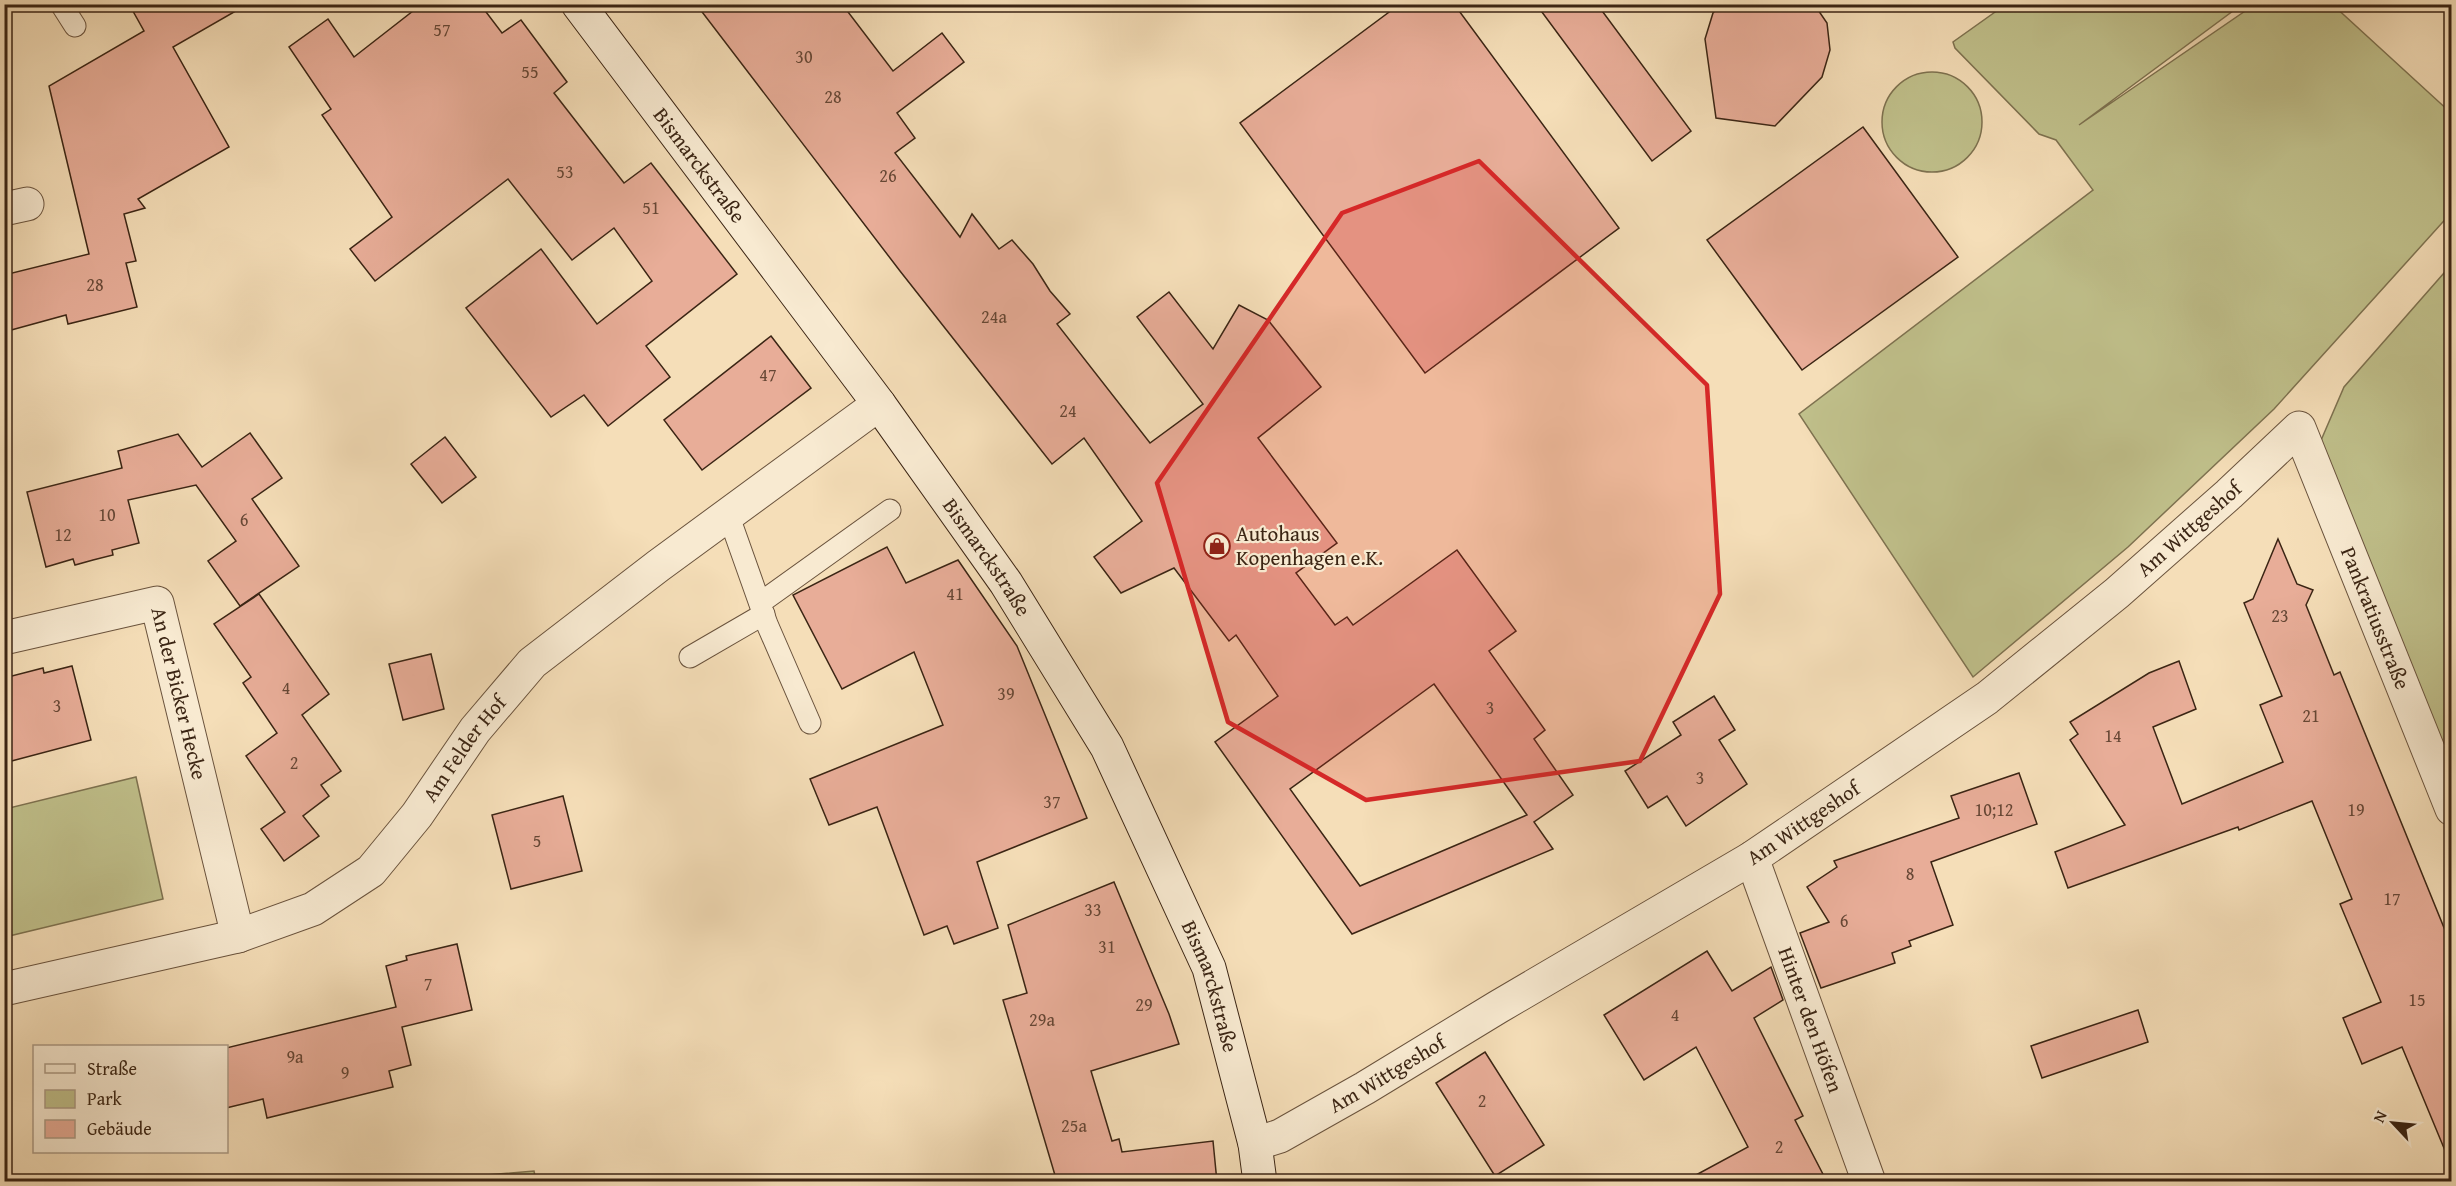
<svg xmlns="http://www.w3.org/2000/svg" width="2456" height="1186" font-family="'Gentium Book Plus',serif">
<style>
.green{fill:#c0c08b;stroke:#7e7250;stroke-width:1.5}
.building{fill:#e8ad98;stroke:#3b2514;stroke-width:1.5;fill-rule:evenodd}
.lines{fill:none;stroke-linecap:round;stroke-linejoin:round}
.lane-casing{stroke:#6a533d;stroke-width:23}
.street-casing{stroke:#6a533d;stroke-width:35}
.secondary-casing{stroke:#3b2514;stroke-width:35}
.lane{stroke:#f8ead1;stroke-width:21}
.street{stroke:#f8ead1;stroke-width:33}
.secondary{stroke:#f8ead1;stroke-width:33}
.marked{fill:#d62828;fill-opacity:0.2;stroke:#d62828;stroke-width:4.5;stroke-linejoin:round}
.labels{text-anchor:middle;stroke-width:4.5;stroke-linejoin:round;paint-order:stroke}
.number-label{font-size:18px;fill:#664735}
.street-label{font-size:21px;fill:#3b2514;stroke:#f8ead1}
.poi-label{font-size:21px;fill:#3b2514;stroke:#f8ead1;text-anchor:start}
</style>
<rect width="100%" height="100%" fill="#f5deb8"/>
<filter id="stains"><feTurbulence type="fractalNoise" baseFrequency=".00333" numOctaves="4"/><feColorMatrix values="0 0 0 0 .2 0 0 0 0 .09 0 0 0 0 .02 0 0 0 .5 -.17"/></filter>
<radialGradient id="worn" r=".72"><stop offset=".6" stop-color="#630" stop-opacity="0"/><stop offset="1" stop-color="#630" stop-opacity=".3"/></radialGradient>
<g class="green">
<polygon points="2254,5 2333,5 2451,113 2451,213 2274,409 2128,547 1973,677 1799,414 2093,190 2056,140 2039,134 1955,48 1953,42 2005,5 2241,5 2079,125"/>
<circle cx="1932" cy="122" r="50"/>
<polygon points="2451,265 2451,766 2319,445 2344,387"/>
<polygon points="136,777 163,899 5,937 5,809"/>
<polygon points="534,1171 536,1181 414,1181"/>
</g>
<g class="building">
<polygon points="129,4 248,4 173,47 229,147 138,199 145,208 124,214 136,261 126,263 137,307 68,324 66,315 4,332 4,275 89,254 49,86 144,31"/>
<polygon points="422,4 480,4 502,33 521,20 567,82 554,93 624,183 651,163 737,274 646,346 670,377 608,426 584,395 551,417 466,308 541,249 597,324 652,281 614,228 572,260 508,179 375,281 350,249 392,217 322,115 331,109 289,47 328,19 354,57"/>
<path d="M696,4H842L893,71L942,33L964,62L897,113L915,138L895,153L960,237L972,214L999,249L1012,240L1033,264L1050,291L1070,314L1057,324L1150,443L1203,404L1137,317L1169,292L1213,349L1239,305L1268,320L1321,387L1258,438L1337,543L1296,573L1335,625L1347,617L1353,625L1457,550L1516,631L1489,651L1545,730L1534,739L1573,795L1534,822L1553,849L1352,934L1215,742L1278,696L1236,635L1229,641L1174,568L1121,593L1094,557L1142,521L1084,438L1052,464L900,271ZM1434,684L1527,815L1360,886L1290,789Z"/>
<polygon points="1400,4 1454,4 1619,228 1425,373 1240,123"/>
<polygon points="1536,4 1597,4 1691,131 1652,161"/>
<polygon points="1721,4 1814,4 1827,23 1830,50 1822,77 1775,126 1716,118 1705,39 1713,13"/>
<polygon points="1863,127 1958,257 1802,370 1707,240"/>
<polygon points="771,336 811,388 702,470 664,420"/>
<polygon points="250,433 282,478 252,499 299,566 240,606 208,561 236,541 196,485 128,500 139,543 112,550 113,555 93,560 75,565 73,559 46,567 27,492 122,468 118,451 178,434 202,467"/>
<polygon points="445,437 476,477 442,503 411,464"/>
<polygon points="2278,539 2297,584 2313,590 2306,605 2334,675 2340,672 2451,945 2451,1165 2402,1047 2362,1064 2343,1018 2381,1002 2340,904 2352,899 2312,801 2239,830 2238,827 2068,888 2055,852 2125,825 2070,740 2078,734 2070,722 2149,673 2179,661 2196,709 2153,727 2182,804 2283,762 2260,705 2282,696 2244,603 2253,599"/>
<polygon points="887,547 906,583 958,560 1017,646 1087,818 977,862 998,928 954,944 947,926 924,935 877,807 829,825 810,779 943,725 914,652 842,689 793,595"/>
<polygon points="259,594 329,694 302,715 341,771 321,785 329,796 303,816 319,836 284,861 261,829 285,812 246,756 277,733 243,683 251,677 214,624"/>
<polygon points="431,654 444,709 403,720 389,664"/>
<polygon points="72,666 91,740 4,763 4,678 43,668 44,673"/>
<polygon points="1714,696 1735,730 1719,740 1747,784 1686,826 1667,796 1648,808 1625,771 1681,735 1673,722"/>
<polygon points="2019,773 2037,824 1931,862 1953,925 1909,941 1911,946 1892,953 1895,963 1821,988 1800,933 1829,922 1807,887 1837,867 1834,861 1959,818 1951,796"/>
<polygon points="563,796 582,871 511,889 492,815"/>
<polygon points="1114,882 1169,1014 1179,1044 1091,1071 1112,1141 1119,1139 1122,1152 1213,1141 1217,1182 1057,1182 1003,1000 1027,993 1008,925"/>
<polygon points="457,944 472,1010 402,1027 411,1065 389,1071 393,1087 267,1118 263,1099 226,1108 226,1048 396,1007 386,966 407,960 406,956"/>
<polygon points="1707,951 1732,991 1771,967 1783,1000 1754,1018 1803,1116 1795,1120 1827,1182 1683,1182 1748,1147 1696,1047 1644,1080 1604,1015"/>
<polygon points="2138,1010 2148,1042 2042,1078 2031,1046"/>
<polygon points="1485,1052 1544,1145 1495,1176 1436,1083"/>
</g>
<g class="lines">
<g class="lane-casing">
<g id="lane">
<polyline points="61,4 75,26"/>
<polyline points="728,514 767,624 810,723"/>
<polyline points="760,603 890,510"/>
<polyline points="690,657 764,614"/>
</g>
</g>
<g class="street-casing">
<g id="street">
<polyline points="4,209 27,204"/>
<path id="s1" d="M4,638L157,603L238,936"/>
<path id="s2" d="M1752,858L1869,1182"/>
<path id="s3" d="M4,989L238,936L313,909L371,871L417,815L475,730L532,663L658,566L879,404"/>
<path id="s4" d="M1255,1144L1280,1136L1365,1088L1498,1007L1752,858L1987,698L2117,593L2229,494L2299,428L2452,809"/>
</g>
</g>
<g class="secondary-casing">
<g id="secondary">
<path id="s5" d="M578,4L879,404L1006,583L1107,747L1209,968L1255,1144L1260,1182"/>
</g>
</g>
<use href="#lane" class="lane"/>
<use href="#street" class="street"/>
<use href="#secondary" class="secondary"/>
</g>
<path class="marked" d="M1479,161L1707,385L1720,594L1640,761L1366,800L1228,722L1157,483L1342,213Z"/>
<defs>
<g id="shop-ring" transform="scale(1.35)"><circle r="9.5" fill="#f8ead1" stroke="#8f2418" stroke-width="1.5"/><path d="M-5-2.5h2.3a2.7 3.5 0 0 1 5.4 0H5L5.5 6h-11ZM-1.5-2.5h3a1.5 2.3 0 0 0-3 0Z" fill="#8f2418"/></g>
</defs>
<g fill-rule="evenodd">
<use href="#shop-ring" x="1217" y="546"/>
</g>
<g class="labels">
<g class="number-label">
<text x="442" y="36">57</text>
<text x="804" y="63">30</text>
<text x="530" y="78">55</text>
<text x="833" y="103">28</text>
<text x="565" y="178">53</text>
<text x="888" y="182">26</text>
<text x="651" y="214">51</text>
<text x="95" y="291">28</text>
<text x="994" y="323">24a</text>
<text x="768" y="381">47</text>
<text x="1068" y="417">24</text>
<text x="107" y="521">10</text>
<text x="244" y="526">6</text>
<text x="63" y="541">12</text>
<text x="955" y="600">41</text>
<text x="2280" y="622">23</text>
<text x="286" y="694">4</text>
<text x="1006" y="700">39</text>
<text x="57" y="712">3</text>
<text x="1490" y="714">3</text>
<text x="2311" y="722">21</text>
<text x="2113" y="742">14</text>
<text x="294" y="769">2</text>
<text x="1700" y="784">3</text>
<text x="1052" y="808">37</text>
<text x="1994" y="816">10;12</text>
<text x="2356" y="816">19</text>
<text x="537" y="847">5</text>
<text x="1910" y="880">8</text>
<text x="2392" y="905">17</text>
<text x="1093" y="916">33</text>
<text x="1844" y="927">6</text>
<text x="1107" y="953">31</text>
<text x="428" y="990">7</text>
<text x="2417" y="1006">15</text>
<text x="1144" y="1011">29</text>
<text x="1675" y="1021">4</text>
<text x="1042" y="1026">29a</text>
<text x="295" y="1063">9a</text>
<text x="345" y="1079">9</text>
<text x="1482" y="1107">2</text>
<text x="1074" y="1132">25a</text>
<text x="1779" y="1153">2</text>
</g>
<g class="street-label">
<text dy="7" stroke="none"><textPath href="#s5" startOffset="202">Bismarckstraße</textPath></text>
<text dy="7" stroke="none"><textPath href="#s4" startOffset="1122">Am Wittgeshof</textPath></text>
<text dy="7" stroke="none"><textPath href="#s5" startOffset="688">Bismarckstraße</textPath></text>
<text dy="7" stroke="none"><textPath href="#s4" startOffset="1476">Pankratiusstraße</textPath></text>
<text dy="7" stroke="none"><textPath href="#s1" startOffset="250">An der Bicker Hecke</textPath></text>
<text dy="7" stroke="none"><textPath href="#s3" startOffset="543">Am Felder Hof</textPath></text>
<text dy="7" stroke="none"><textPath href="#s4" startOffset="636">Am Wittgeshof</textPath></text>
<text dy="7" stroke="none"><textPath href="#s5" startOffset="1174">Bismarckstraße</textPath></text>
<text dy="7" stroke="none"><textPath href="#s2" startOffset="172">Hinter den Höfen</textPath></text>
<text dy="7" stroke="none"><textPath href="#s4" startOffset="150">Am Wittgeshof</textPath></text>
</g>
<g class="poi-label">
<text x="1236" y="541">Autohaus<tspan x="1236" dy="24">Kopenhagen e.K.</tspan></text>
</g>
</g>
<rect width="2456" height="1186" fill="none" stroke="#f5deb8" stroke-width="24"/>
<rect x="6" y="6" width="2444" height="1174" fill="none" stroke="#3b2514" stroke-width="3"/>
<rect x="12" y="12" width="2432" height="1162" fill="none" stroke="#3b2514" stroke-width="1.5"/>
<rect x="33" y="1045" width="195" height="108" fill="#f8ead1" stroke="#ac9b85" stroke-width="1.5"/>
<rect x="45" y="1064" width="30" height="9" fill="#f8ead1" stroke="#ac9b85" stroke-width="1.5"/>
<text x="87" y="1075" font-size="18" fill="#3b2514">Straße</text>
<rect x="45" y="1090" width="30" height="18" fill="#c0c08b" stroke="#ac9b85" stroke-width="1.5"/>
<text x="87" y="1105" font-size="18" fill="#3b2514">Park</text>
<rect x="45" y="1120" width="30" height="18" fill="#e8ad98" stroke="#ac9b85" stroke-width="1.5"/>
<text x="87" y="1135" font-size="18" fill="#3b2514">Gebäude</text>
<g transform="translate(2393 1123) rotate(296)" stroke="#f8ead1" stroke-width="4.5" paint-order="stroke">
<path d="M0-4.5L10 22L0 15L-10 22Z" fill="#3b2514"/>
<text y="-9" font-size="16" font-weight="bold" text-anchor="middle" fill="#3b2514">N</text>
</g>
<rect width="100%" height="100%" filter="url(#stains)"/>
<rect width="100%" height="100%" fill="url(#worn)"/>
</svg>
